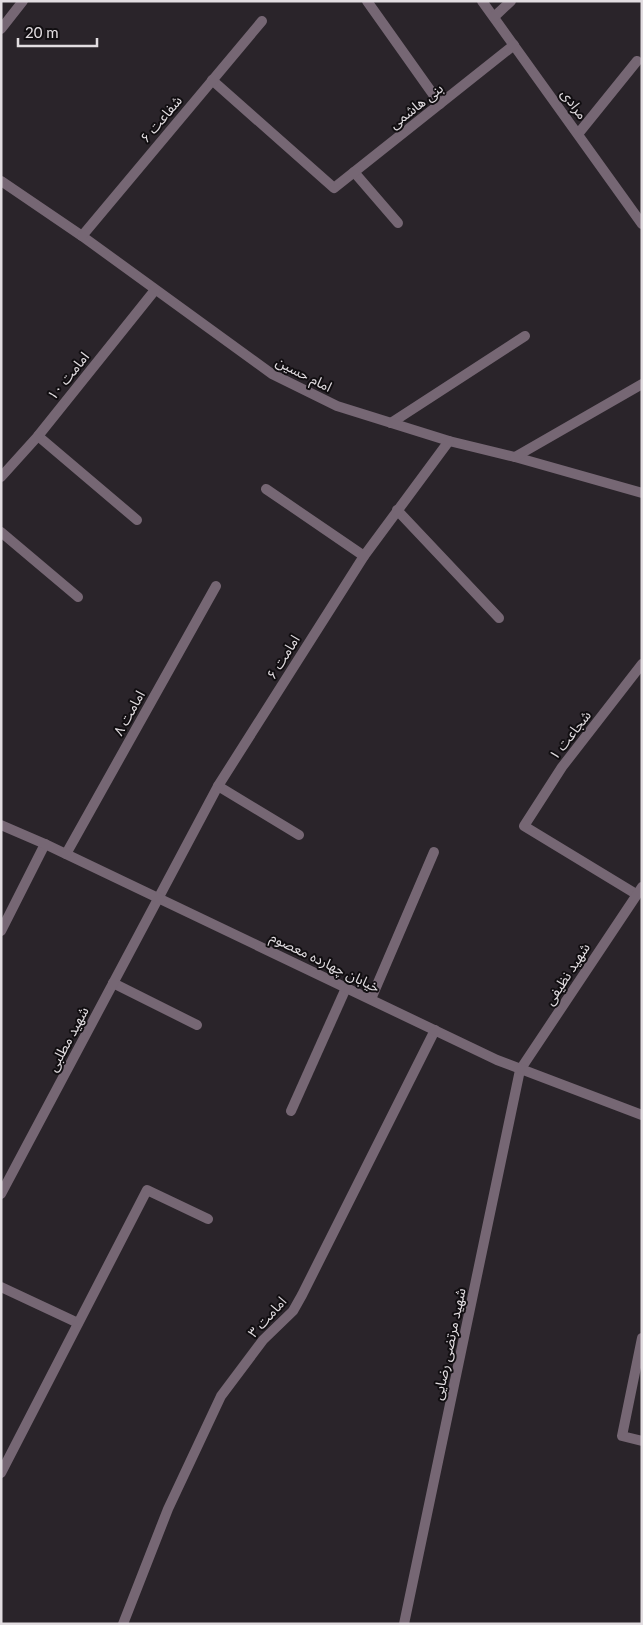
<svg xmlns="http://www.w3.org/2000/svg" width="643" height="1625" font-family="Lato,'Noto Sans Arabic',sans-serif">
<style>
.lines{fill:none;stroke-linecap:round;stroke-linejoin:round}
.service{stroke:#766774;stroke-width:10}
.minor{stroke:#766774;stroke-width:10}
.tertiary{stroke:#766774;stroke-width:10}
.labels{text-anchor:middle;stroke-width:4;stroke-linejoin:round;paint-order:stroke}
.street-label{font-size:14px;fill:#e2dde1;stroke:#110e11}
</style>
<rect width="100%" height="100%" fill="#2a242a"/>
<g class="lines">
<g class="service">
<polyline points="578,134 637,61"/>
<polyline points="354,172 398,223"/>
<polyline points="391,423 525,336"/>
</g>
<g class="minor">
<polyline points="367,1 440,104"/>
<polyline points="482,1 642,224"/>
<polyline points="494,17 511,1"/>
<polyline points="1,29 23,1"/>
<polyline points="212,80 334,188 514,45"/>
<polyline points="1,181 82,236 272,374 337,406 449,441 515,457 642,493"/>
<polyline points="82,236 262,21"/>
<polyline points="38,436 137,520"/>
<polyline points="515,457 642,384"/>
<polyline points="1,477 38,436 155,290"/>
<polyline points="266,489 364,556"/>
<polyline points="397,510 499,618"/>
<polyline points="1,532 78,597"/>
<polyline points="218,786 299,835"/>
<polyline points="66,854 216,586"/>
<polyline points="636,894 524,826 562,767 642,664"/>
<polyline points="1,931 45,844"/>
<polyline points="113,983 197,1025"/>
<polyline points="371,999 434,852"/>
<polyline points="291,1111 346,988"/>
<polyline points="1,1194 218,786 364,556 449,441"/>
<polyline points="1,1287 78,1323"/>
<polyline points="642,1338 622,1436 642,1441"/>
<polyline points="1,1473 147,1190 208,1219"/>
<polyline points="123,1624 168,1509 221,1396 263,1340 293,1311 302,1295 435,1030"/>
<polyline points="404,1624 520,1070 642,887"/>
</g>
<polyline class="tertiary" points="1,825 45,844 497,1060 642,1115"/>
</g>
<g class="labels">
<g class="street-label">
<text transform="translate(574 104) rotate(54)" y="5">مرادی</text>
<text transform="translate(416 106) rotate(-38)" y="5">بنی هاشمی</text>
<text transform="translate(161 119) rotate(-50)" y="5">شفاعت ۶</text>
<text transform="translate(304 374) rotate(27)" y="5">امام حسین</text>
<text transform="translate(68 376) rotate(-51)" y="5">امامت ۱۰</text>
<text transform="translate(283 657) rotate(-58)" y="5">امامت ۶</text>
<text transform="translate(129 713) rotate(-61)" y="5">امامت ۸</text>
<text transform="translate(570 735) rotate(-52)" y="5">شجاعت ۱</text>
<text transform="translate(325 962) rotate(26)" y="5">خیابان چهارده معصوم</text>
<text transform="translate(567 974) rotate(-57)" y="5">شهید نظیفی</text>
<text transform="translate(68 1039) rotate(-62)" y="5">شهید مطلبی</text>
<text transform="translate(267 1317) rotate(-48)" y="5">امامت ۳</text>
<text transform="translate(449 1344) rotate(-78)" y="5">شهید مرتضی رضایی</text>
</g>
</g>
<rect width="643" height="1625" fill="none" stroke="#e2dde1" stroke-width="5"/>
<path d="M18 38v8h79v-8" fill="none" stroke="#e2dde1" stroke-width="2.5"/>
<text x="25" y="38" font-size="15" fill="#e2dde1" stroke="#110e11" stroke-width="4" paint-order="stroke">20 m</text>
</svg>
